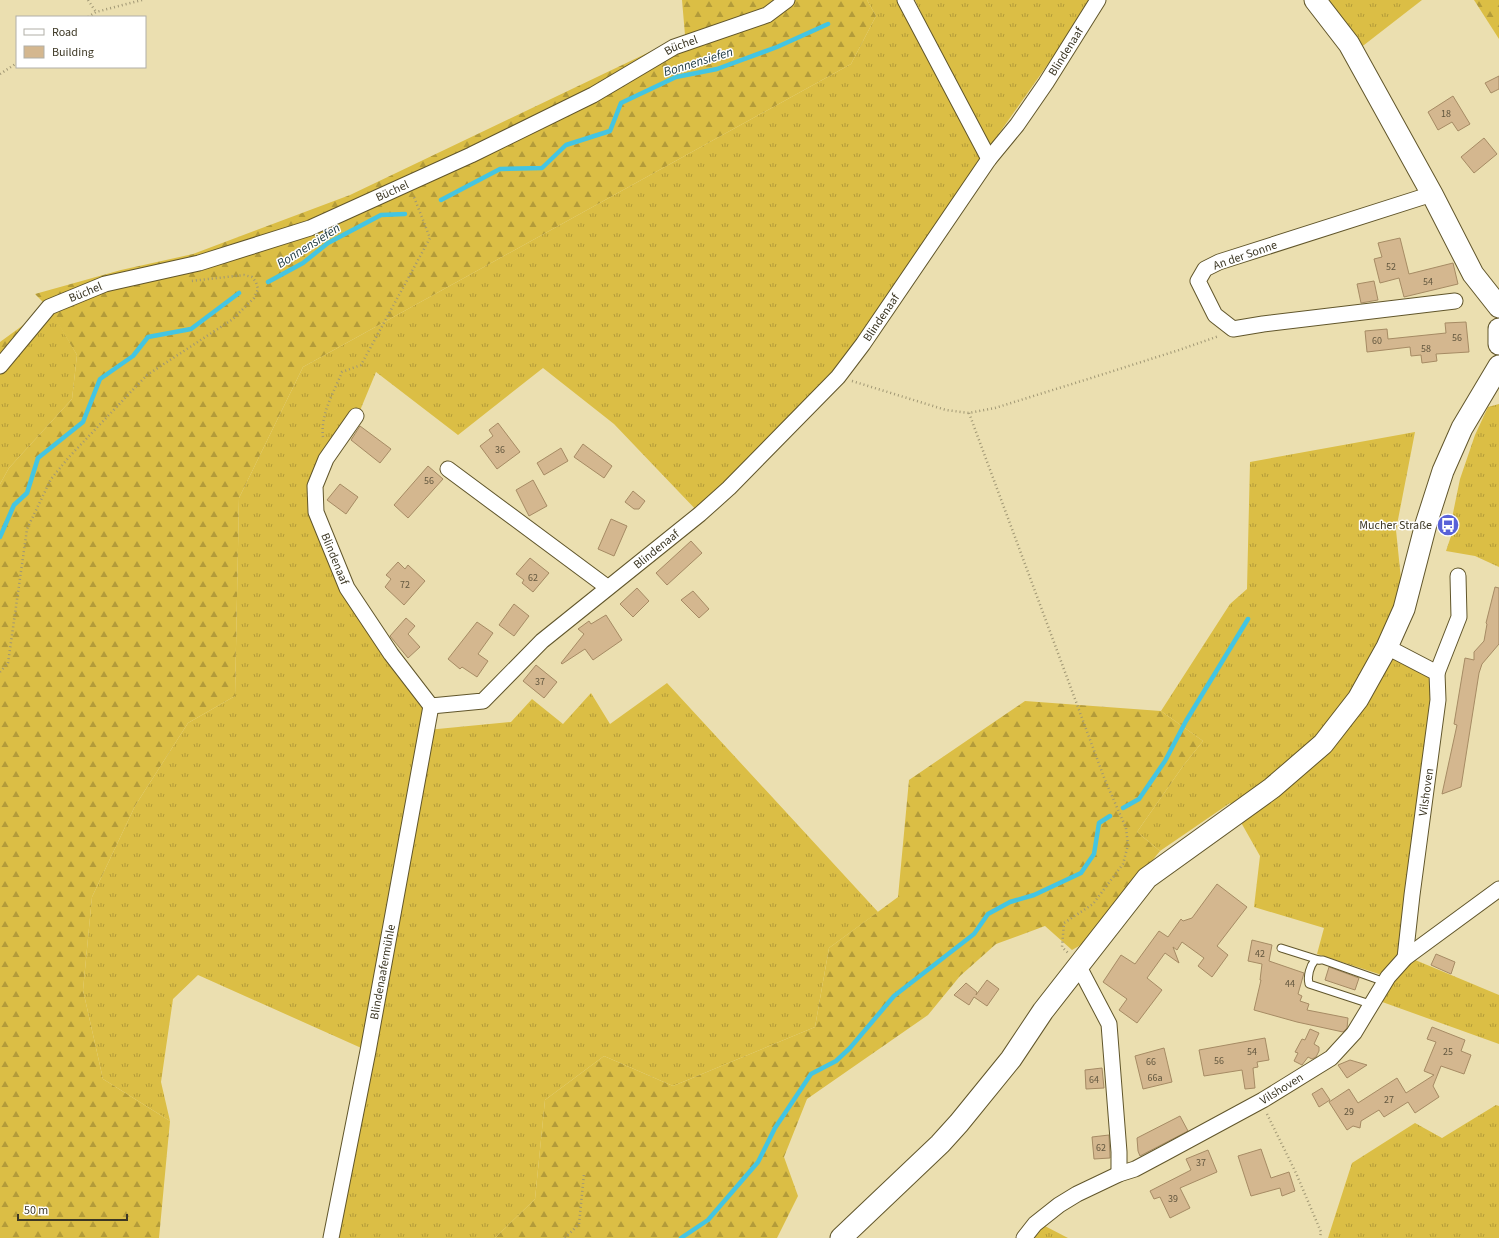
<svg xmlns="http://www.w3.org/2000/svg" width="1499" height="1238" font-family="'Source Sans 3',sans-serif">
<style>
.grass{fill:url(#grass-tufts)}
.forest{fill:url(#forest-firs)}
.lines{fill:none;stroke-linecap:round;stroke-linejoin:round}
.stream{stroke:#44c5e2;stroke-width:4.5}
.building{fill:#d4b78f;stroke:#a68b64}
.lane-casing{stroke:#61562b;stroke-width:9}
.street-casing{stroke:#61562b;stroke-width:17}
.secondary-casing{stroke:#61562b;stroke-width:23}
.path{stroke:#a09774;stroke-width:2.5;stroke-dasharray:1 3;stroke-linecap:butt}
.lane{stroke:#fff;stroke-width:7}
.street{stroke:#fff;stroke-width:15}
.secondary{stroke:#fff;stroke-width:21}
.labels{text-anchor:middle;stroke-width:3;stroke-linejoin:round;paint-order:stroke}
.number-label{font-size:10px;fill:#62573f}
.street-label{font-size:12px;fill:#3c3724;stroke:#fff}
.poi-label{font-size:12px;fill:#3c3724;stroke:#fff;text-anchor:end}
.water-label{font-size:13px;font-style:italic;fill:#213c43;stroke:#fff}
</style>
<defs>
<pattern id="grass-tufts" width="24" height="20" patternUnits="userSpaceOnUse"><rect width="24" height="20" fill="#dbbe45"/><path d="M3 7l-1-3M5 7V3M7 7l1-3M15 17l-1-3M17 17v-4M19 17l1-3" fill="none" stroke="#b39b39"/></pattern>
<pattern id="forest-firs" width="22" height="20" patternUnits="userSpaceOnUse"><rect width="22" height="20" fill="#dbbe45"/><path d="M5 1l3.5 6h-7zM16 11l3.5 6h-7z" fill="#b39b39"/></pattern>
</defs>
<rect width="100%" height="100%" fill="#ebdfb0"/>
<g class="grass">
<polygon points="867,0 899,0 981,158 863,344 700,514 614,424 543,368 458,435 376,372 359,413 315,486 347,588 431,706 427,730 511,722 532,699 563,724 591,693 610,724 667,683 878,912 829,948 815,1027 673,1086 604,1056 545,1100 535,1199 495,1238 331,1238 368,1051 198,975 173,999 161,1082 170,1121 103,1079 83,990 92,897 135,806 188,723 235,696 239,498 303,367 851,64 876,16"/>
<polygon points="915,0 1093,0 986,152"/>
<polygon points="1313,0 1422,0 1355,52"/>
<polygon points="49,307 77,355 72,399 9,468 0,484 0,366"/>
<polygon points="1499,404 1499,567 1475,556 1446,551 1453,530 1452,518 1460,479 1475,435 1488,407"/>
<polygon points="1415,432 1396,530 1404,609 1387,647 1437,673 1405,958 1388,977 1317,954 1324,928 1254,907 1260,856 1230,803 1160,851 1137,832 1183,766 1203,741 1161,711 1230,604 1247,589 1250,462"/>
<polygon points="1408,957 1499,995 1499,1044 1374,999"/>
<polygon points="1496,1105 1499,1106 1499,1238 1328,1238 1352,1163 1415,1123 1442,1138"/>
<polygon points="1041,1224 1068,1238 1030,1238"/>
</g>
<g class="forest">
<polygon points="682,0 867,0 876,16 851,64 303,367 239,498 235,696 188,723 135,806 92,897 83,990 103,1079 170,1121 159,1238 0,1238 0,484 9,468 72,399 77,355 48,307 0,366 0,342 48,307 35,294 121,270 193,254 350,195 685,35"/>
<polygon points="1474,0 1499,0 1499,39"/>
<polygon points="1025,701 1161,711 1203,741 1183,766 1137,832 1160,851 1086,942 1072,950 1045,926 996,944 960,976 928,1015 807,1099 784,1157 798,1196 777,1238 495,1238 535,1199 545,1100 604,1056 673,1086 815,1027 829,948 898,897 909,780"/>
</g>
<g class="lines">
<g class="stream">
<polyline points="441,200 500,169 542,168 566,145 610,131 621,103 676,77 717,69 777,47 828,24"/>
<polyline points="268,282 303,263 328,243 381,215 405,214"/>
<polyline points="0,537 14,505 27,493 38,458 83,422 100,379 133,356 148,337 191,329 239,293"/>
<polyline points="1123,808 1139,799 1165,761 1186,721 1248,619"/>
<polyline points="681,1238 708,1220 758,1162 775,1128 811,1074 836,1061 850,1048 894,996 974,934 988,914 1010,902 1034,895 1081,873 1094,854 1099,823 1110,816"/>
</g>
</g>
<g class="building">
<polygon points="1499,76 1499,89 1491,93 1485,83"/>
<polygon points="1453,96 1470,124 1458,131 1452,122 1438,130 1428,112"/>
<polygon points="1484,138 1497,154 1474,173 1461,157"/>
<polygon points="1400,238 1409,274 1453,263 1458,284 1404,297 1399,278 1380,283 1374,259 1382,257 1378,243"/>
<polygon points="1374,281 1378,300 1361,303 1357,284"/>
<polygon points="1466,322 1469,352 1436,354 1437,361 1422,363 1421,355 1411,356 1410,347 1367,352 1365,331 1387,329 1388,339 1446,333 1445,323"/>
<polygon points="498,423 520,452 497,469 480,446 493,436 489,430"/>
<polygon points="360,426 391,449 380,463 351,440"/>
<polygon points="583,444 612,466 604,478 574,457"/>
<polygon points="561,448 568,461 544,475 537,463"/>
<polygon points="428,466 443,479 408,518 394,505"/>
<polygon points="533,480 547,506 529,516 516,490"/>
<polygon points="340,484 358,497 346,514 327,500"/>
<polygon points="633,491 645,501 639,509 634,509 625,502"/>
<polygon points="611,519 627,526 614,556 598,549"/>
<polygon points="691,541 702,553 667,585 656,573"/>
<polygon points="530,558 549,573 533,592 522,583 524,580 516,574"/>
<polygon points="398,562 405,569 408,565 425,581 404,605 385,587 391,579 386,575"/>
<polygon points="1495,587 1499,588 1499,644 1482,664 1479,673 1461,787 1442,794 1457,725 1454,724 1465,658 1474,660 1474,652 1484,641 1487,624 1486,623"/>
<polygon points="637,588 649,601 633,617 620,604"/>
<polygon points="693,591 709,609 699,618 681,600"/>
<polygon points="514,604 529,616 514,636 499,625"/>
<polygon points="606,615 622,640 593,660 585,649 562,664 561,663 584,634 578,629 589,621 591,624"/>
<polygon points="406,618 415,626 408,634 420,647 408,658 390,636"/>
<polygon points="477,622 493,633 478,654 488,661 477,677 462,667 460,669 448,659"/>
<polygon points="536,665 557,682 544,698 523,681"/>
<polygon points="1217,884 1247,907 1217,946 1228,955 1212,977 1198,966 1204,958 1182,942 1177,950 1173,947 1179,963 1165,953 1147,978 1162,990 1137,1023 1119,1010 1127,999 1103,982 1121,955 1135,964 1159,931 1168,937 1181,919 1183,921 1192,918"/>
<polygon points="1252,940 1272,945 1269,961 1304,973 1298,994 1302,996 1300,1001 1309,1004 1307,1010 1348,1018 1347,1028 1343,1032 1297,1022 1254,1010 1261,980 1260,980 1262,964 1248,961"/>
<polygon points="1436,954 1455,962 1451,974 1431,965"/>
<polygon points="1329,967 1359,978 1355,990 1325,980"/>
<polygon points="987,980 999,989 987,1006 974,997 969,1005 954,995 966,983 977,992 976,995"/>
<polygon points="1432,1027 1465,1040 1461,1051 1471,1055 1464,1074 1441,1066 1433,1086 1439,1097 1415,1113 1408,1102 1384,1117 1379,1110 1361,1121 1360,1128 1353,1126 1347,1130 1329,1102 1349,1089 1358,1103 1397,1078 1406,1093 1434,1075 1424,1071 1436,1042 1427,1039"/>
<polygon points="1310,1029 1319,1033 1314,1044 1319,1047 1319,1051 1316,1057 1312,1059 1308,1057 1302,1065 1294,1061 1298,1053 1295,1052 1302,1039 1305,1040"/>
<polygon points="1265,1038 1269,1060 1257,1062 1258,1067 1253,1068 1255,1088 1245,1089 1242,1070 1204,1076 1199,1050"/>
<polygon points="1164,1048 1172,1082 1143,1089 1135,1056"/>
<polygon points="1350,1060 1367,1065 1347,1078 1338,1065"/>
<polygon points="1102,1068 1104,1088 1086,1089 1085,1070"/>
<polygon points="1322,1088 1330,1100 1319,1107 1312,1094"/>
<polygon points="1180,1116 1188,1131 1140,1156 1138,1151 1137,1138"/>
<polygon points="1109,1135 1110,1158 1094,1159 1092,1137"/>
<polygon points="1261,1149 1271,1178 1289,1172 1295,1191 1282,1196 1280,1188 1251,1196 1238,1156"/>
<polygon points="1208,1150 1217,1172 1180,1188 1190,1208 1170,1218 1160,1197 1154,1199 1150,1191 1191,1170 1186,1159"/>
</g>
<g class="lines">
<g class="lane-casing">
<g id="lane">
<polyline points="1281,948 1319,960"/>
<path d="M1370,1004L1309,984C1307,976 1310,966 1315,960H1323L1385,982"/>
</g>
</g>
<g class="street-casing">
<g id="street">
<polyline points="905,0 989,159"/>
<polyline points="1432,194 1219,262 1205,269 1198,281 1215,315 1233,329 1263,324 1455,301"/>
<path id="s1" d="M0,366L49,307L105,284L199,263L310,228L471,155L593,95L674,47L767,15L787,0"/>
<path id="s2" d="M356,416L326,459L315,486L316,512L347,588L391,654L431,706"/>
<polyline points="448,469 607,587"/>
<polyline points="1387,647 1437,673 1438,700 1412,895 1405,958"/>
<polyline points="1437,673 1459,617 1458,576"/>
<path id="s3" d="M431,706L483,701L542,641L700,514L729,488L838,377L863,344L989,159L1017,125L1046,83L1098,0"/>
<polyline points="1078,965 1109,1024 1119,1152 1119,1174"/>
<path id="s4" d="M331,1238L368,1051L431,706"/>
<path id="s5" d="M1024,1238L1035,1224L1059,1205L1077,1194L1119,1174L1135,1169L1165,1153L1263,1100L1331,1058L1354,1033L1388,977L1405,958L1499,889"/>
</g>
</g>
<g class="secondary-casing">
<g id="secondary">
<polyline points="1315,0 1349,44 1432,194 1473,274 1499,307"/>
<polyline points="1499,329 1499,344"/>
<polyline points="841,1238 940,1144 959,1123 1011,1059 1043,1011 1147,878 1272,788 1323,744 1358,699 1387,647 1404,609 1426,524 1443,471 1462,428 1499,366"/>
</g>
</g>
<g class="path">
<polyline points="88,0 96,12"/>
<polyline points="88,17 96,12 142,0"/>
<polyline points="0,74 17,63"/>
<polyline points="852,381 946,410 969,413 995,408 1088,379 1179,350 1219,336"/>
<polyline points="969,413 1105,780 1126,828 1128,845 1123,864 1093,904 1064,923 1062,947 1068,953"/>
<path d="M323,437C320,415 334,392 342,372L361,365L430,238L414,197"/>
<polyline points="0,672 8,663 27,529 51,479 69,457 147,375 233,319 254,298 258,289 256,282 252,277 244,275 191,281"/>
<polyline points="1267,1114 1296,1173 1321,1232 1320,1238"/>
<polyline points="565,1238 579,1224 584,1174"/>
</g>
<use href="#lane" class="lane"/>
<use href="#street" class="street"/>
<use href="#secondary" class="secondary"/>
</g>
<defs>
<g id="bus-disc" transform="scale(1.15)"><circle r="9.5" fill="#5861d8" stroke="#fff"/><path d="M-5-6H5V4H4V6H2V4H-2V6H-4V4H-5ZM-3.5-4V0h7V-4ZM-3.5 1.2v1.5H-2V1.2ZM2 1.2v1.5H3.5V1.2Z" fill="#fff"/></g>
</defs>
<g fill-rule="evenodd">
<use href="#bus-disc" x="1448" y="525"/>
</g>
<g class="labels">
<g class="number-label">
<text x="1446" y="117">18</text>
<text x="1391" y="270">52</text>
<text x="1428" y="285">54</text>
<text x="1457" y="341">56</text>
<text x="1377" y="344">60</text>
<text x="1426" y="352">58</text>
<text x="500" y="453">36</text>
<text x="429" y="484">56</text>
<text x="533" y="581">62</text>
<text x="405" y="588">72</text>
<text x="540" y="685">37</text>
<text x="1260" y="957">42</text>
<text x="1290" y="987">44</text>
<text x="1252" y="1055">54</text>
<text x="1448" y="1055">25</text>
<text x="1219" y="1064">56</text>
<text x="1151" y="1065">66</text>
<text x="1155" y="1081">66a</text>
<text x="1094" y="1083">64</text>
<text x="1389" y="1103">27</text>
<text x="1349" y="1115">29</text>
<text x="1101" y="1151">62</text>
<text x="1201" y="1166">37</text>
<text x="1173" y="1202">39</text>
</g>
<g class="street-label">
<text dy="4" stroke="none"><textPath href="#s1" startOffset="764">Büchel</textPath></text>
<text dy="4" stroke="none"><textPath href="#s3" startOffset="931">Blindenaaf</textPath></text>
<text dy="4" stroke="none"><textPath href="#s1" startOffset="440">Büchel</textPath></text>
<text transform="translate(1245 255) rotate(-19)" y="4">An der Sonne</text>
<text dy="4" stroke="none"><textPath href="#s1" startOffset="116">Büchel</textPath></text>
<text dy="4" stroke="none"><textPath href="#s3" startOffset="607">Blindenaaf</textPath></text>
<text dy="4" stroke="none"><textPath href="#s3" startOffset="283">Blindenaaf</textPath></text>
<text dy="4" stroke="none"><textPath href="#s2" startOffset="158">Blindenaaf</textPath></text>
<text transform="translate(1426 792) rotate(-82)" y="4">Vilshoven</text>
<text dy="4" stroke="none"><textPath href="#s4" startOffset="271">Blindenaafermühle</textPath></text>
<text dy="4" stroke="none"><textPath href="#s5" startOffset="300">Vilshoven</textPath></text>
</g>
<g class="poi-label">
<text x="1432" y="529">Mucher Straße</text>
</g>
<g class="water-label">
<text transform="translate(698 61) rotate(-17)" y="5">Bonnensiefen</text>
<text transform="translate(308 245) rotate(-32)" y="5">Bonnensiefen</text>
</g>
</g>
<rect x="16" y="16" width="130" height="52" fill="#ffffff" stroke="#b1afa7"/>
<rect x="24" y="29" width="20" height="6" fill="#ffffff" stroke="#b1afa7"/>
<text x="52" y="36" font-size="12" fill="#3c3724">Road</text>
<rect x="24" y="46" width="20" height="12" fill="#d4b78f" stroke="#b1afa7"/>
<text x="52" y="56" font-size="12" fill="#3c3724">Building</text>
<path d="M18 1214v6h109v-6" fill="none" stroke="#3c3724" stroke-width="2"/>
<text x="24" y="1214" font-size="12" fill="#3c3724" stroke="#ffffff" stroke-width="3" paint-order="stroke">50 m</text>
</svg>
